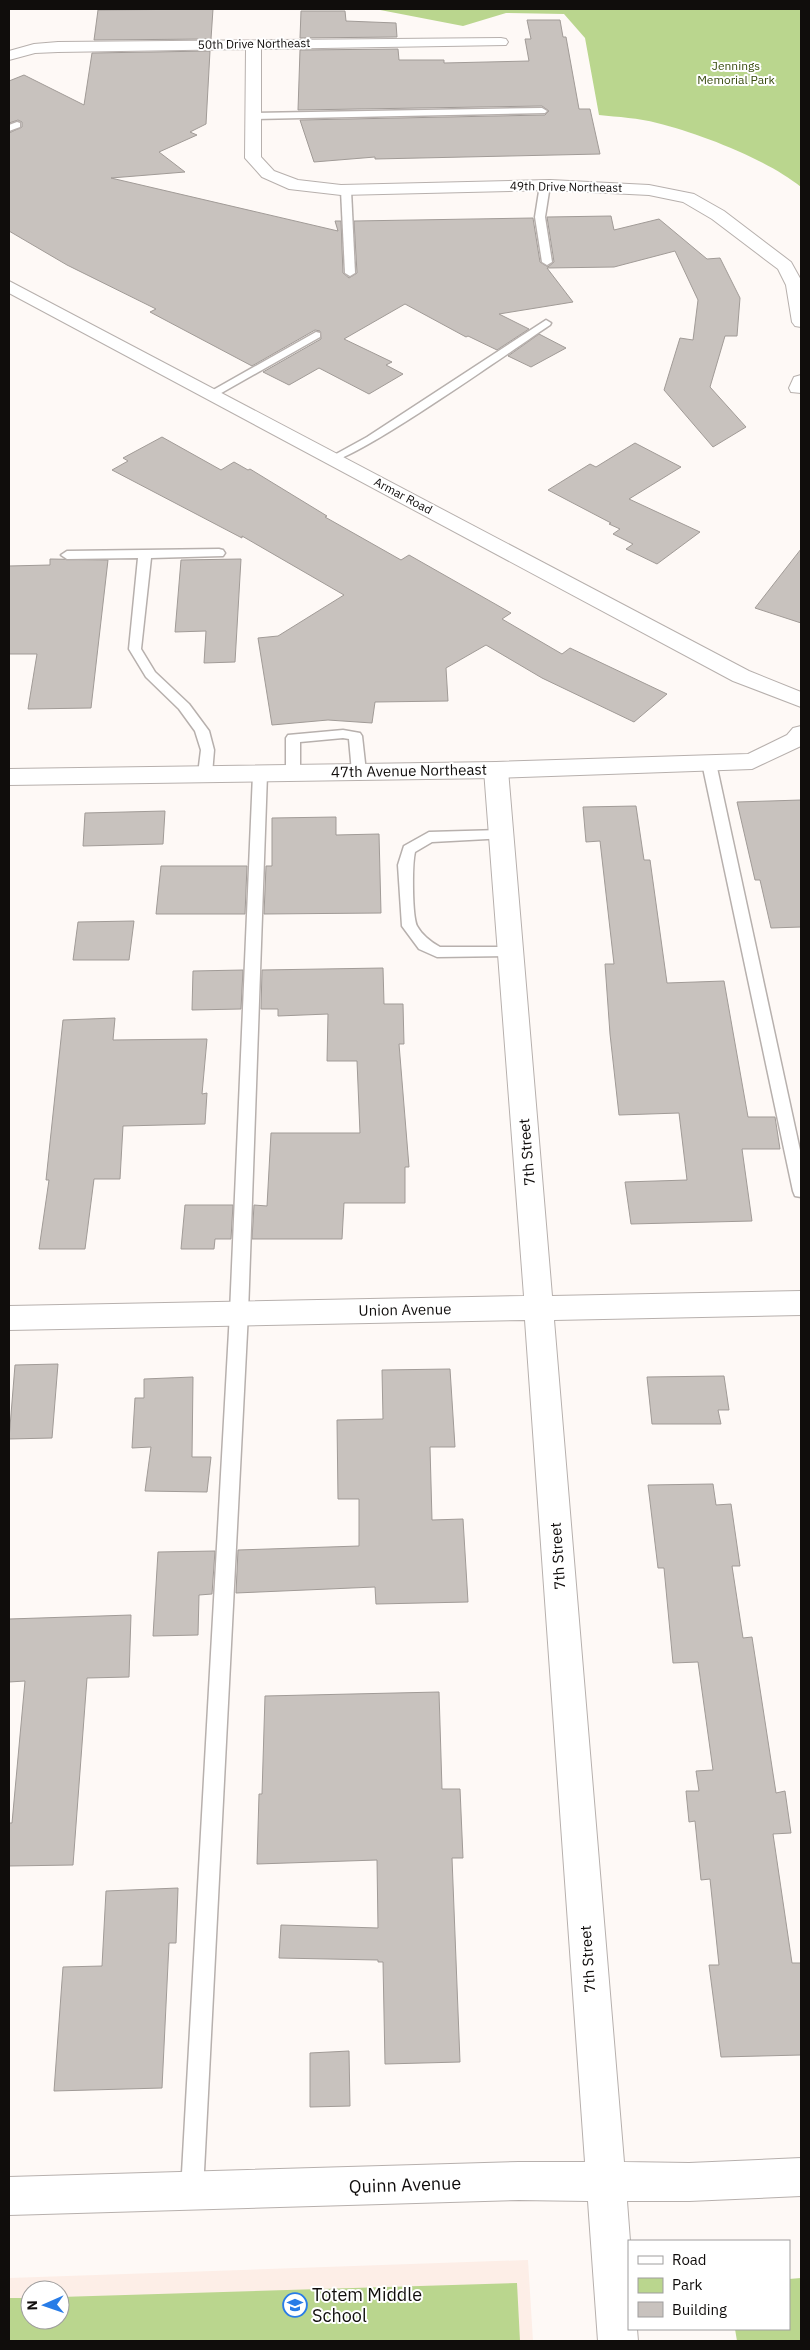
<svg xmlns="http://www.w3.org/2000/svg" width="810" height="2350" font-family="'IBM Plex Sans',sans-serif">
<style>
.built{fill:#fdeee7;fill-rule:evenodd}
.green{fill:#bad68e}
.building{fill:#c8c2be;stroke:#a19b97}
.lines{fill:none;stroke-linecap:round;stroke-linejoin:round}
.service-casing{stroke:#b7b0ad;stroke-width:3}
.minor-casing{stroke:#b7b0ad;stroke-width:2}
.tertiary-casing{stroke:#b7b0ad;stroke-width:2}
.service{fill:#fff;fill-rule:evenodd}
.minor{fill:#fff;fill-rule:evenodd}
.tertiary{fill:#fff;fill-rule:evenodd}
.labels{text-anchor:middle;stroke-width:4;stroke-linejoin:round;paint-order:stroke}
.far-street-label{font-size:12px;fill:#100d0c;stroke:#fff}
.far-park-label{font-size:12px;fill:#374a0e;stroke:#fff}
.street-label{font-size:15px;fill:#100d0c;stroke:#fff}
.near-street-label{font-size:18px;fill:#100d0c;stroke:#fff}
.near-poi-label{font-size:18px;fill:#100d0c;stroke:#fff;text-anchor:start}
</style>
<rect width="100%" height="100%" fill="#fef9f6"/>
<path class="built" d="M528,2260L533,2341H9V2278ZM30,2290H60V2320H30Z"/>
<g class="green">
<path d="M375,9H801V187C766,159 701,134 657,123C639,118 618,117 599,115L585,38L564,14L506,13L463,26Z"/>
<polygon points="801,2278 801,2341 737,2341 735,2329 789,2329 789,2279"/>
<polygon points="517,2283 520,2341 9,2341 9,2298 30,2298 30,2320 60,2320 60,2297"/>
</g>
<g class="building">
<polygon points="213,9 211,39 94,40 98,10"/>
<polygon points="301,11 345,11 346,21 396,23 397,37 300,38"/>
<polygon points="527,20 560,20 563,37 566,37 579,109 590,109 600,154 375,159 375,157 314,162 300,120 545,115 549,111 542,106 298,110 300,50 398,49 399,60 444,60 444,63 529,61 525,39 531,39"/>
<polygon points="210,51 206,124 190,132 197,135 159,152 185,172 111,178 338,231 335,221 341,221 343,273 349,278 357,273 354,221 533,218 540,262 548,267 554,262 547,217 611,216 614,230 659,219 707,259 720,258 740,298 737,336 725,336 710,387 746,427 713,447 664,390 680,338 693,340 698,300 675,251 614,267 547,268 573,302 499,314 529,329 497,350 468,336 466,337 405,304 344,339 392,362 386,365 403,374 369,394 319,368 289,385 263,372 321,339 320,331 315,330 252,366 150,312 156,309 67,265 9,231 9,133 22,127 22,122 18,120 9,123 9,81 24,75 84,105 92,53"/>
<polygon points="539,334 566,348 531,367 508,356"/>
<polygon points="162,437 221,470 234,462 248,470 250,469 327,516 325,517 401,560 409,555 511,613 502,619 562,654 570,648 667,694 634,722 542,678 486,645 446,668 448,701 375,702 372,723 328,720 272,725 258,638 278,636 344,595 242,536 242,538 112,470 128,461 123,458"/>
<polygon points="635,443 681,467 629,499 700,532 657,564 626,549 633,544 613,534 620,529 609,524 611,523 548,490 590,464 596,467"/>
<polygon points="801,549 801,623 755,608"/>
<polygon points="50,559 108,560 91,708 28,709 37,654 9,654 9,566 50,565"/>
<polygon points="241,559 235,662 204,663 206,631 175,632 181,560"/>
<polygon points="801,800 801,927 771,928 760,880 755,880 737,802"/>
<polygon points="636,806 644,860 650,860 667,983 724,981 748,1117 775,1117 780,1149 742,1149 752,1221 631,1224 625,1182 687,1180 679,1113 619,1115 610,1034 605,964 614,964 600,841 586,842 583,807"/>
<polygon points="165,811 163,844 83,846 85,813"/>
<polygon points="336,817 336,835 379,834 381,913 264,914 266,866 272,866 272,818"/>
<polygon points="161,866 247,866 245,914 156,914"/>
<polygon points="134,921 129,960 73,960 78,922"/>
<polygon points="383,968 384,1004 403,1004 404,1044 399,1044 409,1167 405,1167 405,1203 344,1203 342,1239 252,1239 254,1205 267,1206 271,1133 360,1133 357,1061 327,1061 328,1014 278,1016 278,1009 261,1009 262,970"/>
<polygon points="243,970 241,1009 192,1010 193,971"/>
<polygon points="115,1018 113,1040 207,1039 202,1094 207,1093 205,1124 123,1126 120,1179 94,1179 85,1249 39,1249 49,1180 46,1180 63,1020"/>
<polygon points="185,1205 233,1205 231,1239 215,1239 214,1249 181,1249"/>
<polygon points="58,1364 52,1438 9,1439 15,1365"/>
<polygon points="450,1369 455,1447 430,1447 432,1520 463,1519 468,1602 376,1604 375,1587 236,1593 238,1550 359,1546 359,1499 338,1499 337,1420 383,1419 382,1370"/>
<polygon points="724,1376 729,1410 718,1410 721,1424 652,1424 647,1377"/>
<polygon points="193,1377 192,1457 211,1457 207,1492 145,1491 151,1447 132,1448 135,1398 144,1398 144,1379"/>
<polygon points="713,1484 716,1505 731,1504 740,1566 732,1566 743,1638 752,1637 776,1793 785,1791 791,1833 773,1834 792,1963 801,1963 801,2055 721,2057 709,1965 719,1965 710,1879 701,1880 695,1821 689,1822 686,1791 699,1791 696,1771 713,1770 698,1662 673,1663 664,1568 658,1568 648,1485"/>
<polygon points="215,1551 212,1594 199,1595 198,1635 153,1636 158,1552"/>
<polygon points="131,1615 129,1677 87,1678 73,1865 9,1866 9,1823 12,1823 25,1681 9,1682 9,1619"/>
<polygon points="439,1692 442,1789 460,1789 463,1858 452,1858 460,2062 385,2064 383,1962 378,1962 378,1960 279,1958 281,1925 378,1928 377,1860 257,1864 259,1794 262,1794 265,1696"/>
<polygon points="178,1888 176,1943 169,1943 162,2088 54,2091 63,1967 102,1966 106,1891"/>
<polygon points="349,2051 350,2106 310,2107 310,2053"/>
</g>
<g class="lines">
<g class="service-casing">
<g id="service">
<polygon points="542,108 547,111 545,113 253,119 248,116 253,113"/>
<polygon points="17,122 20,123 20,127 9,131 9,125"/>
<polygon points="545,182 550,185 545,217 552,262 547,265 542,262 535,217 540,185"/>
<polygon points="346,187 351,190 355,273 350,276 345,273 341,190"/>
<path d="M546,320L551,323L550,325C521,344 349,466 329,461L327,459L367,437Z"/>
<polygon points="316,332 320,333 320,337 216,396 212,397 206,394"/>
<polygon points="219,549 223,550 225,553 223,556 151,558 141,649 155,672 189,704 209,731 214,750 212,774 205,779 198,774 201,750 195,731 179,709 146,677 129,649 138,558 67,559 61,555 67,551"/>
<polygon points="343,730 360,733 362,736 366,772 364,775 359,776 352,772 349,739 343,738 300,742 300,773 293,778 288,776 286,773 286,738 288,735"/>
<polygon points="709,759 716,763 801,1155 801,1197 795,1196 793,1191 702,763"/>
<polygon points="260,769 267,774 248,1313 203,2191 200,2199 192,2202 184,2199 181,2191 230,1313 253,774"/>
<path d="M501,830L508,835L506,838L432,842L415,852C412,864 412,915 417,926C422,935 431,942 440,947H510L515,948L517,952L515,956L437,957L419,949L402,926L398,865L404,846L429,832Z"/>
</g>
</g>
<g class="minor-casing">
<g id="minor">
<polygon points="501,38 506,39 508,42 506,45 261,49 261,157 274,171 298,180 341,185 550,180 649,185 694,194 724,211 791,262 801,280 801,327 795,326 792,322 786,285 778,269 712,219 683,202 649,195 550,190 341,195 289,189 262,177 245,158 246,49 58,52 35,53 9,60 9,51 34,44 58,42"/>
<polygon points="9,281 749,671 801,692 801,707 733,681 9,293"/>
<polygon points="801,375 801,393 791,392 789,388 794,377"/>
<polygon points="496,762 504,765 508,770 552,1296 801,1291 801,1315 554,1320 624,2162 689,2163 801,2158 801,2196 689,2201 627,2201 630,2241 629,2329 637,2329 638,2341 598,2341 588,2201 519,2200 9,2215 9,2177 519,2162 585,2162 525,1320 9,1330 9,1306 524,1296 484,770 488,765"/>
</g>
</g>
<g class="tertiary-casing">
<polygon id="tertiary" points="801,726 801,746 752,769 496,778 9,785 9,769 496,762 748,754 787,735 793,728"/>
</g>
<use href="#service" class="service"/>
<use href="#minor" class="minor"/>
<use href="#tertiary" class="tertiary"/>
</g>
<defs>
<g id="school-ring" transform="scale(1.25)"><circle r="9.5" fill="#fff" stroke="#287ce7" stroke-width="1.5"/><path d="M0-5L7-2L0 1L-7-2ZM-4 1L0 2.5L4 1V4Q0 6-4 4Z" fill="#287ce7"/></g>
</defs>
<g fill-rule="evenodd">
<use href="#school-ring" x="295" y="2305"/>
</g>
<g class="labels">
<g class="far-street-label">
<text transform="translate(254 44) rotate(-1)" y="4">50th Drive Northeast</text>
<text transform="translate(566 187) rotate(1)" y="4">49th Drive Northeast</text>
<text transform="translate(403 496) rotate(28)" y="4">Armar Road</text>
</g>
<g class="far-park-label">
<text x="736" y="70">Jennings<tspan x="736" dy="14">Memorial Park</tspan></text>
</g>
<g class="street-label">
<text transform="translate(409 771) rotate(-1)" y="5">47th Avenue Northeast</text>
<text transform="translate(527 1152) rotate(-95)" y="5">7th Street</text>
<text transform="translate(405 1310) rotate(-1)" y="5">Union Avenue</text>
<text transform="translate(558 1556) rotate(-94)" y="5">7th Street</text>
<text transform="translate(588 1959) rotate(-94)" y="5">7th Street</text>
</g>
<g class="near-street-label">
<text transform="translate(405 2185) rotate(-2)" y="6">Quinn Avenue</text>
</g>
<g class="near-poi-label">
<text x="312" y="2301">Totem Middle<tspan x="312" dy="21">School</tspan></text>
</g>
</g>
<rect width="810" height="2350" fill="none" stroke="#100d0c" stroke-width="20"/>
<rect x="628" y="2240" width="162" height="90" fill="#ffffff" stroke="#9f9e9e"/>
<rect x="638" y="2256" width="25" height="8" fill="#ffffff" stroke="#9f9e9e"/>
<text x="672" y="2265" font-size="15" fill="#100d0c">Road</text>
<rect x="638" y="2278" width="25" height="15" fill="#bad68e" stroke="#9f9e9e"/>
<text x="672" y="2290" font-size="15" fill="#100d0c">Park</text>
<rect x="638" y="2302" width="25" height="15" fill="#c8c2be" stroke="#9f9e9e"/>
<text x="672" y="2315" font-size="15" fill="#100d0c">Building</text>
<g transform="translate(45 2305) rotate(268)"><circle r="24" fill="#ffffff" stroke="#9f9e9e"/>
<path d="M0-4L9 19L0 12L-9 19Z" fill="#287ce7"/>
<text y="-8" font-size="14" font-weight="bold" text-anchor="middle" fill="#100d0c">N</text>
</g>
</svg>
